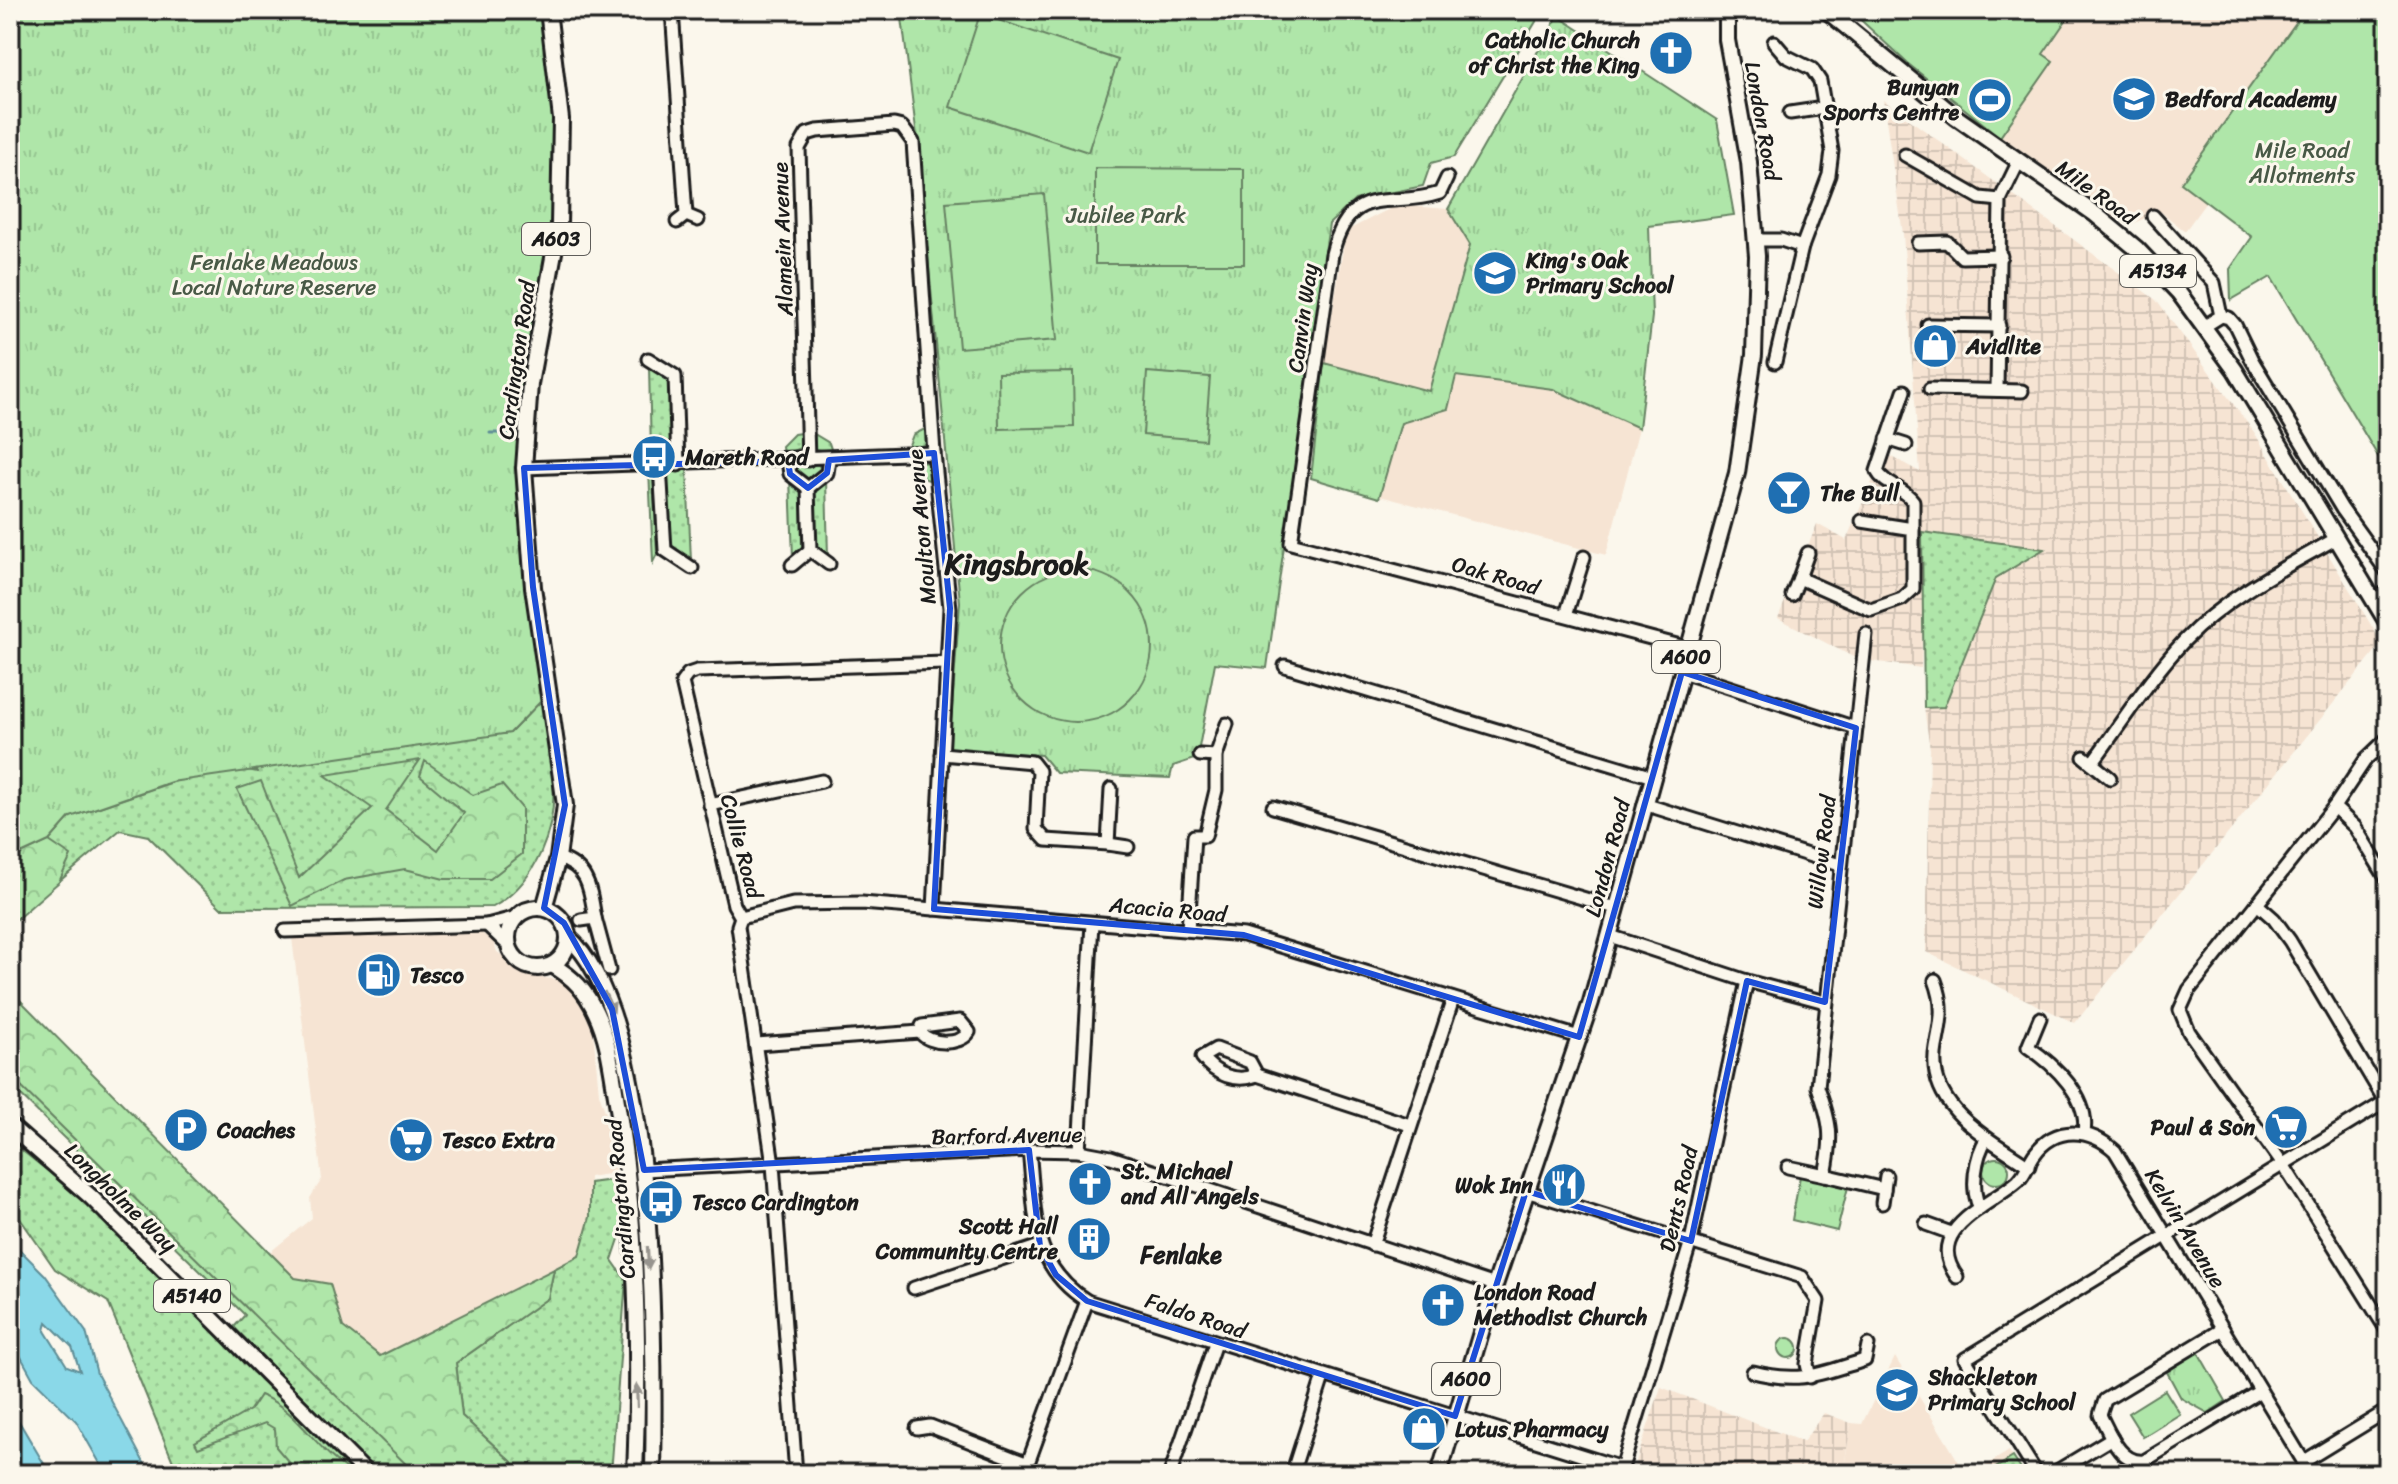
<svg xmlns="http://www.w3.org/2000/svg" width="2398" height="1484" font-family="Sriracha,sans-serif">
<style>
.built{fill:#f6e4d3}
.industrial{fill:url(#industrial-grid)}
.grass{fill:url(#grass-dots);stroke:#668162;stroke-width:2}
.forest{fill:url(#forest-crowns);stroke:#668162;stroke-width:2}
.park{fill:url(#park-tufts);stroke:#668162;stroke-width:2}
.garden{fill:#afe6a9;stroke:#668162;stroke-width:2}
.water{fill:#8ad8e8;stroke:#5e8d96;stroke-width:2;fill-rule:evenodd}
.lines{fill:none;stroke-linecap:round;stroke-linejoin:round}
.stream{stroke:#5e8d96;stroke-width:3}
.minor-casing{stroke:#1c1c1c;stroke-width:17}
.major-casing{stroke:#1c1c1c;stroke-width:20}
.minor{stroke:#fbf7ec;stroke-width:11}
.major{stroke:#fbf7ec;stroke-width:14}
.oneway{fill:#97948e}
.marked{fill:none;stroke:#1d4ed8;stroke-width:6;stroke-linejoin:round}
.labels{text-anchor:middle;stroke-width:6;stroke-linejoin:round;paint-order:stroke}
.shield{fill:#fbf7ec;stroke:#5f5e5a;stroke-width:2}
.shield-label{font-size:20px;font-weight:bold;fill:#1c1c1c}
.poi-label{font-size:22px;font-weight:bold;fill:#1c1c1c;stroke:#fbf7ec;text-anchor:start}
.street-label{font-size:22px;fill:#1c1c1c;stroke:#fbf7ec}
.park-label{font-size:22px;fill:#485946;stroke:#fbf7ec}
.neighbourhood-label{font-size:24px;font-weight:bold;fill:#1c1c1c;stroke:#fbf7ec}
.district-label{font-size:30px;font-weight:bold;fill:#1c1c1c;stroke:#fbf7ec}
</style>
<defs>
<pattern id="industrial-grid" width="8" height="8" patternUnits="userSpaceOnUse" patternTransform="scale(2)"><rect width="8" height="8" fill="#f6e4d3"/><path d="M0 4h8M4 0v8" fill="none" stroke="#d2c3b5"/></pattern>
<pattern id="grass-dots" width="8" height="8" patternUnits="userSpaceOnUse" patternTransform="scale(2)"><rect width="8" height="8" fill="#afe6a9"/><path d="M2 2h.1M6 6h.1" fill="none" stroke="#96c591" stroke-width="1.8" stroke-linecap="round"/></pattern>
<pattern id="forest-crowns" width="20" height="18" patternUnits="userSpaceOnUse" patternTransform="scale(2)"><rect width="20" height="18" fill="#afe6a9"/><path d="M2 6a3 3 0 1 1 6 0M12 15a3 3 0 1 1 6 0" fill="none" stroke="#96c591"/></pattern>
<pattern id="park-tufts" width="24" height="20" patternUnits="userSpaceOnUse" patternTransform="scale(2)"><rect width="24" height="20" fill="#afe6a9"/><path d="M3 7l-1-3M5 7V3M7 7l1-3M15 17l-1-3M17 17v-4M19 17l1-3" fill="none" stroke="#96c591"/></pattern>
</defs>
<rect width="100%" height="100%" fill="#fbf7ec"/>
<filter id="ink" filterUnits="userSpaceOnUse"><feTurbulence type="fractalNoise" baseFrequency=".0125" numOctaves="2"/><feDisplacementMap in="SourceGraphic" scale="16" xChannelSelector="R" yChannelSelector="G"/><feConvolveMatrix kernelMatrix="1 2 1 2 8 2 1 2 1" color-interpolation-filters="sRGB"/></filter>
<g filter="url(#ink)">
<g class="built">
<polygon points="2073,10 2305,10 2181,182 2206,202 2185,231 2160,211 2128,226 2000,137 2053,61 2043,55"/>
<polygon points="1558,16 1717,120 1734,215 1649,226 1652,316 1639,428 1606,555 1311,478 1324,363 1346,231 1397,205 1448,209"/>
<polygon points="478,930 493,941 497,952 535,977 564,980 580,1001 593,1030 599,1093 609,1123 615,1173 589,1177 590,1217 579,1256 380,1357 343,1327 330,1284 295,1278 270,1252 312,1218 310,1198 322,1179 292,938"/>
<polygon points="1895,1357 1966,1474 1843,1474 1851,1423 1862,1424"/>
<polygon points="2009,1451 2024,1474 1972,1474"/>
</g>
<g class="industrial">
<polygon points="1883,100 2156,300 2254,432 2382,643 2075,1023 1926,952 1930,749 1924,708 1945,706 1996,578 2042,549 1924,579 1921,668 1857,659 1778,618 1817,524 1846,540 1885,453 1920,472 1903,234"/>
<polygon points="1661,1387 1803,1442 1824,1413 1851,1423 1843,1474 1632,1474"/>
</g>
<g class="grass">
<polygon points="649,367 670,378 672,452 651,453"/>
<polygon points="927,428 926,445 907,450 913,435"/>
<polygon points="811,432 829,443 832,452 815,449"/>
<polygon points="801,433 800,448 783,455 782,446 794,434"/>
<polygon points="907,459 927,463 932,481 916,476"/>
<polygon points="816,462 822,469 813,478 800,478 792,468 798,463"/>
<polygon points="649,468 653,471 657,554 653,562"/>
<polygon points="687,469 691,561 668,542 665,475 668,470"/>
<polygon points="790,478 801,489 802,548 793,558"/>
<polygon points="826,479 828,557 813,543 813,490"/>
<polygon points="1922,532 2044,549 1996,578 1944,707 1924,708"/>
<path d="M542,700C543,727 552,753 553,780C557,829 536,883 493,907L221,908L148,836L120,830L56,884L49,841L70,817L176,781L227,766L257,772L250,756L510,733Z"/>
<polygon points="10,1060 430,1474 377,1474 234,1327 245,1315 10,1085"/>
<polygon points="10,1141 78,1195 358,1474 178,1474 108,1302 55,1269 10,1204"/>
<polygon points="620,1179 622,1230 612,1260 626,1280 611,1474 525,1474 462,1416 456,1363 548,1298 554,1269 579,1256 590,1217 590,1183"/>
<polygon points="2013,1457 2024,1474 1986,1474"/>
</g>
<g class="forest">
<polygon points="420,760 386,810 438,850 464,813 420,776 425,761 473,795 502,785 522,808 522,854 490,879 444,879 405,869 344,880 292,906 237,789 261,781 299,878 372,808 325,775"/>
<polygon points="49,841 71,856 59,882 10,925 10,859"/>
<polygon points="10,990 295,1278 330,1284 343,1327 380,1356 554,1269 548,1298 456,1363 462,1416 525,1474 416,1474 10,1076"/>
<path d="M260,1395C300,1410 318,1455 355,1474H299L276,1447L275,1429L265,1423L198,1448L195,1442L250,1410Z"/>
</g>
<g class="park">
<path d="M10,10H541C551,83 560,154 550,228C539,303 520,376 519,452C517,535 528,618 542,700L510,733L171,782L70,817L49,841L10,859Z"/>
<polygon points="901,10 1543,10 1454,157 1431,163 1423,186 1355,200 1329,224 1267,668 1215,663 1197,758 1173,766 1170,778 1056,773 1041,755 949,748 960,602 917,138"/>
<polygon points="1558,16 1717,120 1734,215 1649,226 1652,316 1639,428 1553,389 1456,376 1448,409 1401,423 1379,498 1311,478 1324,363 1429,391 1470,245 1448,209"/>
<circle cx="1996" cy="1171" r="13"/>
<polygon points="1800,1176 1848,1187 1837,1231 1792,1220"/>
<circle cx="1788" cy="1348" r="10"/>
<polygon points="2198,1352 2226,1401 2208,1413 2181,1398 2167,1372"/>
</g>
<g class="garden">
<polygon points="1850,10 2073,10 2043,54 2053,61 2000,137 1907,63"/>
<polygon points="2305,10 2388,10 2388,473 2271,277 2231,300 2230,269 2252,237 2181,183"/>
<polygon points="980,14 1118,60 1088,152 950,107"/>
<polygon points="1095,168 1244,169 1244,264 1095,264"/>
<polygon points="1044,194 1057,340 959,348 946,202"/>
<polygon points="1073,372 1074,427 999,429 998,373"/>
<polygon points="1147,372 1210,377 1205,440 1143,435"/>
<circle cx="1076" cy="646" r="76"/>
<polygon points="2165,1390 2180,1414 2143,1437 2128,1413"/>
</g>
<g class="water">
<path d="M10,1231L19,1249L45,1275L86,1332L97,1374L150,1474H106L76,1421L33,1379L10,1337ZM47,1322L72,1347L80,1371L67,1366L45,1331Z"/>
<polygon points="10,1403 14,1413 50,1474 10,1474"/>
</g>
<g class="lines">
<polyline class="stream" points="490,433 517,433"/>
<g class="minor-casing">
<g id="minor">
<polyline points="672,10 686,215 677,222"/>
<polyline points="1790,113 1824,108"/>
<polyline points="1905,155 1980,198 2000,200"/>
<path d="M1447,178L1440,193C1389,210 1351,180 1332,254L1291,543L1688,648"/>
<polyline points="686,215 698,220"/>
<polyline points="2153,216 2214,283 2221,316 2205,326"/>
<polyline points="1757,240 1781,240 1802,247 1829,175 1832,151 1820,81 1812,69 1786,56 1774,42"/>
<polyline points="1918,243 1947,242 1962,257 2001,256"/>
<polyline points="2221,316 2229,318 2235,325 2252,360 2342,509 2388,573"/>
<polyline points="1928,325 1999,326"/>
<polyline points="648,359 675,376 678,465"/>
<polyline points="1775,362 1802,247"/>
<polyline points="1930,389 2022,391"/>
<polyline points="1997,390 2000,200 2018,163"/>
<polyline points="1887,439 1906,445"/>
<polyline points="808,460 799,148 807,134 817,131 894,125 902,127 913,142 934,453 950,608 934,909"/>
<polyline points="788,461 790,474 808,488 827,473 829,460"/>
<polyline points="660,465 665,550 692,568"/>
<polyline points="524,468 934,453"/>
<polyline points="808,488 810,550 829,564"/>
<polyline points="1862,521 1913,529"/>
<path d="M1808,553L1799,578L1871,610L1902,599L1913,589V501C1903,487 1884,485 1877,471L1904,391"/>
<polyline points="792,565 810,550"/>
<polyline points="1792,595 1799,578"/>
<polyline points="2374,600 2388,591"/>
<polyline points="1566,615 1584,557"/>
<path d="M1866,634L1818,1087C1831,1123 1833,1137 1825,1175L1884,1189"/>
<polyline points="1285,666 1653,777"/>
<polyline points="1682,672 1856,728"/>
<polyline points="2388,738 2366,759 2334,807 2189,990 2180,1010 2189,1032 2284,1166 2388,1332"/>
<polyline points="942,754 1032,762 1039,771 1036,829 1046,840 1108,844 1111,789"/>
<polyline points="1200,755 1216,756"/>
<polyline points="2084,757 2110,778"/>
<path d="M2092,763C2122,723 2150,677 2184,641C2227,596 2284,568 2337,538"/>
<polyline points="1644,804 1840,865"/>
<polyline points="710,805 822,781"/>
<polyline points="1273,807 1616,908"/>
<polyline points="2334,807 2355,827 2388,881"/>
<polyline points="1108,844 1128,847"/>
<path d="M558,858C589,867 590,889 595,918L581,920"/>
<polyline points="2257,904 2274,919 2290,941 2388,1106"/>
<polyline points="741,917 793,904 862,903 1244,935 1579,1037"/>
<polyline points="595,918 609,970"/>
<polyline points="1188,930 1194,836 1205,836 1216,790 1216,756 1227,724"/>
<polyline points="285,931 487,925"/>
<polyline points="1610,936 1747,981 1825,1002"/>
<polyline points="509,946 487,925 517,917"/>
<path d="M1935,980C1945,1006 1941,1021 1936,1047C1925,1107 1988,1138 2029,1166"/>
<path d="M2040,1018L2028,1047C2054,1064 2090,1098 2084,1132"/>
<path d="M960,1021L969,1032C960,1046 929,1045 920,1032L922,1026Z"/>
<polyline points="757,1044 920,1032"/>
<path d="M1216,1049L1250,1062L1257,1075C1236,1083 1215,1075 1202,1057Z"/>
<polyline points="1257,1075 1410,1125"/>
<path d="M1029,1150C1036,1211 1029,1265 1087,1301L1622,1468L1691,1241L1747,981"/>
<polyline points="1079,1151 1092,923"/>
<polyline points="1788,1167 1825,1175"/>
<polyline points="644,1170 1029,1150 1079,1151 1111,1157 1495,1285"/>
<polyline points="1526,1191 1802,1277 1818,1301 1807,1364 1810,1377"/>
<polyline points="1882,1203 1886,1176"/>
<path d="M1980,1208C1970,1190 1975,1156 1987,1138"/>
<polyline points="1926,1224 1951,1233"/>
<polyline points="1372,1245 1453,999"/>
<path d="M1957,1277C1922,1229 1990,1206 2018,1181C2026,1173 2028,1164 2034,1155C2056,1124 2091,1129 2115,1151L2311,1474"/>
<polyline points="914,1288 1040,1246"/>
<path d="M2223,1329L2105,1400L2100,1415C2109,1432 2120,1464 2144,1461L2260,1391"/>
<path d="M1753,1372C1802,1384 1819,1374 1865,1360L1868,1345"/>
<polyline points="917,1428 930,1426 1028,1464"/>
<polyline points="2303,1462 2388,1410"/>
<polyline points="796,1474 773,1164 738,926 741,917 734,905 682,682 688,674 697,671 945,663"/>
<polyline points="1024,1474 1087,1301"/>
<polyline points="1170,1474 1215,1343"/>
<polyline points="1292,1474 1323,1377"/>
<polyline points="2037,1474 1965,1359 2388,1100"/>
<polyline points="2052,1474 2112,1438"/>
</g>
</g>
<g class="major-casing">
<g id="major">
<polyline points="1826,10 1956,117 2095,214 2137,249 2179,293 2235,370 2388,624"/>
<polyline points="544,908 558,858 565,805 533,587 524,468 530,384 559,225 561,119 548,10"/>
<circle cx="538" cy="938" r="30"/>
<path d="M568,937C658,1015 655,1356 653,1474"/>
<path d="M552,965C573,977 586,991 596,1013C609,1040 612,1073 617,1102C638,1224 640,1351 635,1474"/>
<polyline points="10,1126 91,1197 367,1474"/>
<polyline points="1439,1474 1495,1285 1591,1002 1737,473 1754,355 1757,256 1749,162 1727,40 1727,10"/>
</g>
</g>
<use href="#minor" class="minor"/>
<use href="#major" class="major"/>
</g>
<defs><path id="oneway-solid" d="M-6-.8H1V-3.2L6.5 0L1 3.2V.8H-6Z" transform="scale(2)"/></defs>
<g class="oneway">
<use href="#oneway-solid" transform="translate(609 1002) rotate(65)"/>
<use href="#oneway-solid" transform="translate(648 1258) rotate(87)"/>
<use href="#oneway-solid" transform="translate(637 1396) rotate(-92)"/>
</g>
</g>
<path class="marked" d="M934,453L950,608L934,909L1244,935L1579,1037L1682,672L1856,728L1825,1002L1747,981L1691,1241L1526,1191L1455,1416L1087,1301L1056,1275L1040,1246L1029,1150L644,1170L612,1009L564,923L544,908L565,805L533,587L524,468L788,461L790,474L808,488L827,473L829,460Z"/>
<defs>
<g id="church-disc" transform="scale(2.3)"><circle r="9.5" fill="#1f6fb2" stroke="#fbf7ec"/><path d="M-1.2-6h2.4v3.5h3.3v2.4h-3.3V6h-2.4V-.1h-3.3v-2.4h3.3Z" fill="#fff"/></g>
<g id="school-disc" transform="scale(2.3)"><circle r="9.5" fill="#1f6fb2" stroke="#fbf7ec"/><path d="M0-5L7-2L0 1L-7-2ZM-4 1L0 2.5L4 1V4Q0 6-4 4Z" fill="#fff"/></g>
<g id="stadium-disc" transform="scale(2.3)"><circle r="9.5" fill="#1f6fb2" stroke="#fbf7ec"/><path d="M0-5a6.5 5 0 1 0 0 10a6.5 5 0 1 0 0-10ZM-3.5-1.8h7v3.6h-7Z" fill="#fff"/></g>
<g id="shop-disc" transform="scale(2.3)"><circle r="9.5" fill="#1f6fb2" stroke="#fbf7ec"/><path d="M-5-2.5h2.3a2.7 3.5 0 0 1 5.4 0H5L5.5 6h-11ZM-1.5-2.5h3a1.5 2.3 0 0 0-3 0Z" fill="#fff"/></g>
<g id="bus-disc" transform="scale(2.3)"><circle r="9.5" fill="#1f6fb2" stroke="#fbf7ec"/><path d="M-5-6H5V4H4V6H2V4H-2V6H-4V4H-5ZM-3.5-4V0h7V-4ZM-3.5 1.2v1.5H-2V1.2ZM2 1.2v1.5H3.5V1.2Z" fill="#fff"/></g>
<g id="bar-disc" transform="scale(2.3)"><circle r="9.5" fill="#1f6fb2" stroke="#fbf7ec"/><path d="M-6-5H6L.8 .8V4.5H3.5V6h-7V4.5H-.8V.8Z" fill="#fff"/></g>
<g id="fuel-disc" transform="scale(2.3)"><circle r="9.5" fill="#1f6fb2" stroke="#fbf7ec"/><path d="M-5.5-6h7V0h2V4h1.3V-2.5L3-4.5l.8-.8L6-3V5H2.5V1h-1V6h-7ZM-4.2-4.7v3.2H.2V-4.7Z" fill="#fff"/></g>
<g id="supermarket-disc" transform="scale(2.3)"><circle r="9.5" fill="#1f6fb2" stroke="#fbf7ec"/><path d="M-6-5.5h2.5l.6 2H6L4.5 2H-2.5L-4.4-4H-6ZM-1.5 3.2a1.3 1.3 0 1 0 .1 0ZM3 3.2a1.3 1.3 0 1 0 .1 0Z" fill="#fff"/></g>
<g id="parking-disc" transform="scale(2.3)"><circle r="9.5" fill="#1f6fb2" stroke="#fbf7ec"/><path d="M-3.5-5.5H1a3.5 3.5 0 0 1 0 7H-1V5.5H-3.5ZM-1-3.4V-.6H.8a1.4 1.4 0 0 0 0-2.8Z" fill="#fff"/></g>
<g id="restaurant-disc" transform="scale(2.3)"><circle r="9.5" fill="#1f6fb2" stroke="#fbf7ec"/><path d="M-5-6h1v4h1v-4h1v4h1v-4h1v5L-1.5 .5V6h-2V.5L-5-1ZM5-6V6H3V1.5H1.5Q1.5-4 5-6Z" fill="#fff"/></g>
<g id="building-disc" transform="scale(2.3)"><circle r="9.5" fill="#1f6fb2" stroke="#fbf7ec"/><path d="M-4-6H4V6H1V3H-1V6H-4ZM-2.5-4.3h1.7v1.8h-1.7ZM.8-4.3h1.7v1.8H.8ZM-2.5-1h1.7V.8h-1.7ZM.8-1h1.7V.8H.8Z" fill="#fff"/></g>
</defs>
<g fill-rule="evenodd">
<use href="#church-disc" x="1671" y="53"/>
<use href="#school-disc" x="2134" y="99"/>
<use href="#stadium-disc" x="1990" y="100"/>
<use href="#school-disc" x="1495" y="273"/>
<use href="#shop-disc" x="1935" y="346"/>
<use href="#bus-disc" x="654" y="457"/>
<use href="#bar-disc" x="1789" y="493"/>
<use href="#fuel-disc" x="379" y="975"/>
<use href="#supermarket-disc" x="2286" y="1127"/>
<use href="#parking-disc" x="186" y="1130"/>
<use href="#supermarket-disc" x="411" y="1140"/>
<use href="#church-disc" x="1090" y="1184"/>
<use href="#restaurant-disc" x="1564" y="1185"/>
<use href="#bus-disc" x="661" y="1202"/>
<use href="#building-disc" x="1089" y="1239"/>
<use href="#church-disc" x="1443" y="1305"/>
<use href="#school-disc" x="1897" y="1390"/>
<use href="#shop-disc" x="1424" y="1429"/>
</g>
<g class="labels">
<g class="shield">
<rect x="522" y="223" width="68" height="32" rx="6"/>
<rect x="2120" y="255" width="76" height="32" rx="6"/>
<rect x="1652" y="641" width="68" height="32" rx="6"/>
<rect x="154" y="1280" width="76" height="32" rx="6"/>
<rect x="1432" y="1363" width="68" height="32" rx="6"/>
</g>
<g class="shield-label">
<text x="556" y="246">A603</text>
<text x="2158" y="278">A5134</text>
<text x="1686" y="664">A600</text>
<text x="192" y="1303">A5140</text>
<text x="1466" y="1386">A600</text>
</g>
<g class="poi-label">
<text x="1640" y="48" text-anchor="end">Catholic Church<tspan x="1640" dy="25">of Christ the King</tspan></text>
<text x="1959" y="95" text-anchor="end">Bunyan<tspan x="1959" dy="25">Sports Centre</tspan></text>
<text x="2165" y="107">Bedford Academy</text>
<text x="1526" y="268">King's Oak<tspan x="1526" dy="25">Primary School</tspan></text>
<text x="1966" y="354">Avidlite</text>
<text x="685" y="465">Mareth Road</text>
<text x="1820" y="501">The Bull</text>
<text x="410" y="983">Tesco</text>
<text x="2255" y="1135" text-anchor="end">Paul &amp; Son</text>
<text x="217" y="1138">Coaches</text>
<text x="442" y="1148">Tesco Extra</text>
<text x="1121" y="1179">St. Michael<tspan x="1121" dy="25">and All Angels</tspan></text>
<text x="1533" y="1193" text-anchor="end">Wok Inn</text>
<text x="692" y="1210">Tesco Cardington</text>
<text x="1058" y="1234" text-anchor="end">Scott Hall<tspan x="1058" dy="25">Community Centre</tspan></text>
<text x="1474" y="1300">London Road<tspan x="1474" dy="25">Methodist Church</tspan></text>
<text x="1928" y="1385">Shackleton<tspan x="1928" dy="25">Primary School</tspan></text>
<text x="1455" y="1437">Lotus Pharmacy</text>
</g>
<g class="street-label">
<text transform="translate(1763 121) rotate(80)" y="8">London Road</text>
<text transform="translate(2097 192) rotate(36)" y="8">Mile Road</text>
<text transform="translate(782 239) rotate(-92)" y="8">Alamein Avenue</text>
<text transform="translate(1302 318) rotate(-82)" y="8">Canvin Way</text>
<text transform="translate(516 360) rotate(-82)" y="8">Cardington Road</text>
<text transform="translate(921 527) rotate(-95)" y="8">Moulton Avenue</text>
<text transform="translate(1496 575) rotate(16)" y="8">Oak Road</text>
<text transform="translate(742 846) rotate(75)" y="8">Collie Road</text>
<text transform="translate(1821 852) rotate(-83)" y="8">Willow Road</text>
<text transform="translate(1607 858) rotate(-75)" y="8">London Road</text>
<text transform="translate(1168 909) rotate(5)" y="8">Acacia Road</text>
<text transform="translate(1007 1135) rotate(-1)" y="8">Barford Avenue</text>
<text transform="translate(121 1197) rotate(44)" y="8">Longholme Way</text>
<text transform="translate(620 1199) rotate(-95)" y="8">Cardington Road</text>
<text transform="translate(1678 1199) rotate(-77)" y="8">Dents Road</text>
<text transform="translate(2186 1228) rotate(59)" y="8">Kelvin Avenue</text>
<text transform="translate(1196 1315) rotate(18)" y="8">Faldo Road</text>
</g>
<g class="park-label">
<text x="2302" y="158">Mile Road<tspan x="2302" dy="25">Allotments</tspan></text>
<text x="1126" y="223">Jubilee Park</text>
<text x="274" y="270">Fenlake Meadows<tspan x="274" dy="25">Local Nature Reserve</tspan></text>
</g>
<g class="neighbourhood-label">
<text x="1181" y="1263">Fenlake</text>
</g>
<g class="district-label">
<text x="1017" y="574">Kingsbrook</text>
</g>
</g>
<rect width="2398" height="1484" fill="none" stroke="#fbf7ec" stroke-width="40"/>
<rect x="20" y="20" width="2358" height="1444" fill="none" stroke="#1c1c1c" stroke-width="3" filter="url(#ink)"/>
</svg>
